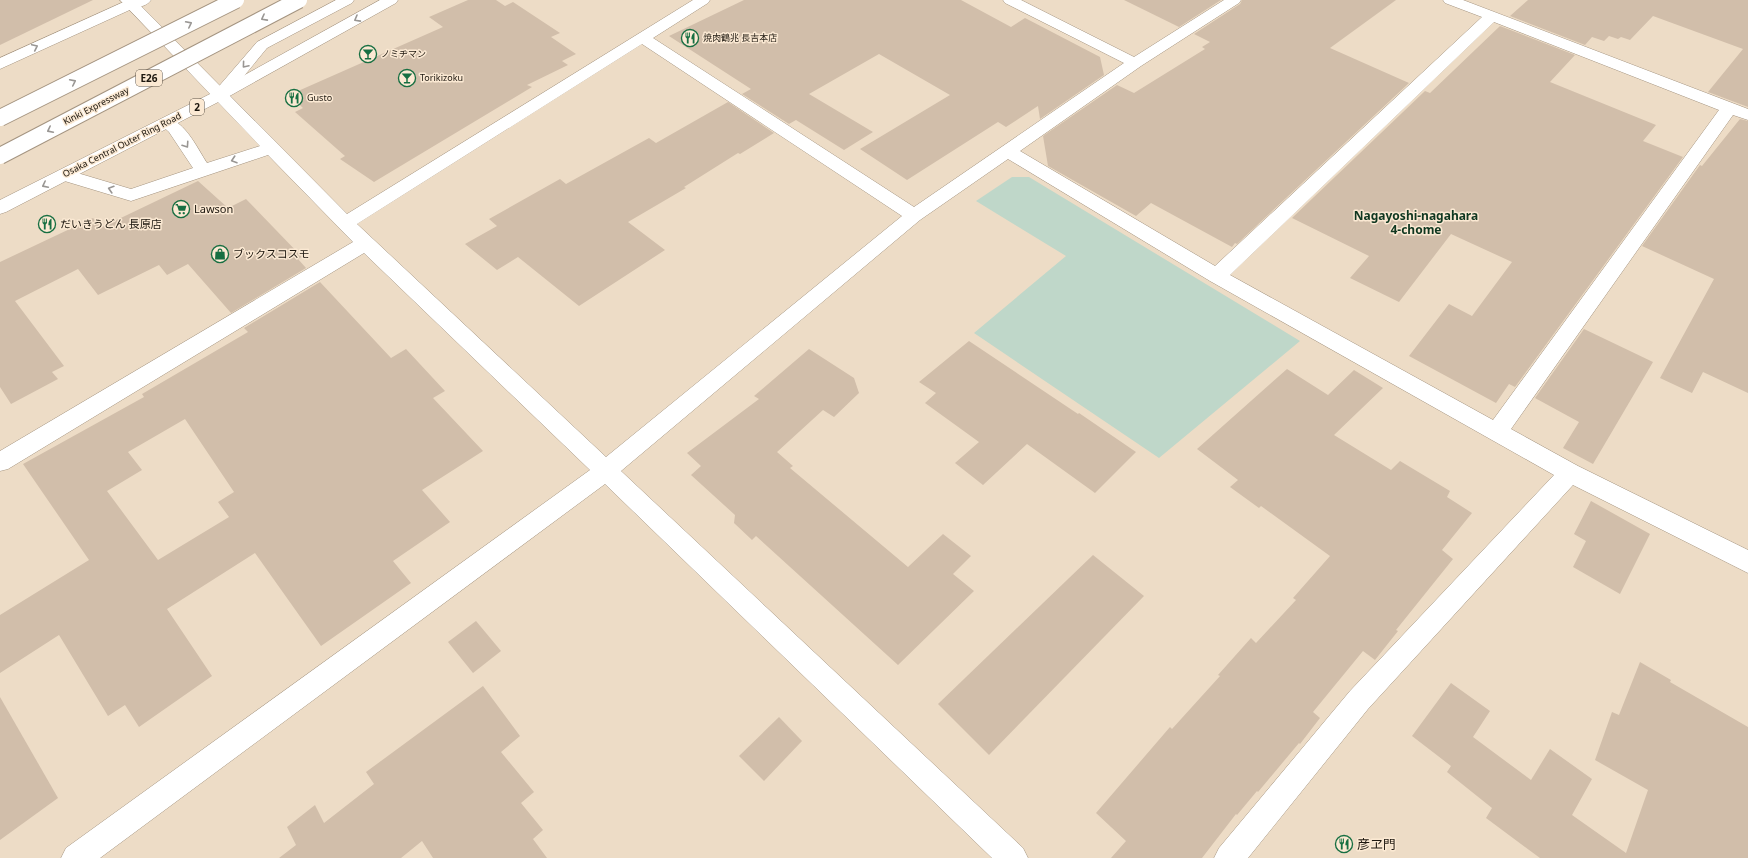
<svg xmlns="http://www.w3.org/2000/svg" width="1748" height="858" font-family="'Noto Sans','Noto Sans JP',sans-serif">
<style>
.green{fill:#bfd7c9}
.building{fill:#d1beaa;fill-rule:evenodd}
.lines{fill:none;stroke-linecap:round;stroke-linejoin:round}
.minor-casing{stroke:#a49480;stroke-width:1}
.major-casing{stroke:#a49480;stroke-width:1}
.highway-casing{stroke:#a49480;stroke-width:1}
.minor{fill:#fff;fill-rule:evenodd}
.major{fill:#fff;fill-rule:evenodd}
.highway{fill:#fff;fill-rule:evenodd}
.highway-bridge-casing{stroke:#a49480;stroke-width:18;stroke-linecap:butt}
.highway-bridge{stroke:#fff;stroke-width:16}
.oneway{stroke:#999693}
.labels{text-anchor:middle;stroke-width:3;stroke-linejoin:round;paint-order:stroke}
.far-poi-label{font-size:9px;fill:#1c160e;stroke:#fbe9d3;text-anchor:start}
.far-street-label{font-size:9px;fill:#1c160e;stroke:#fbe9d3}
.shield{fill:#fbe9d3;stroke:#5f5549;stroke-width:1}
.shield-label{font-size:10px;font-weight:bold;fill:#1c160e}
.poi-label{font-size:11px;fill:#1c160e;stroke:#fbe9d3;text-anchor:start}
.neighbourhood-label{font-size:12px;font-weight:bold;fill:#0f3720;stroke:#fbe9d3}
.near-poi-label{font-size:13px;fill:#1c160e;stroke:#fbe9d3;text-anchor:start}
</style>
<rect width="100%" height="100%" fill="#eddcc6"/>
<polygon class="green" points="1012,177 1029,177 1300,341 1159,458 974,333 1066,256 976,201"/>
<g class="building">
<polygon points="0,0 93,0 0,45"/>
<polygon points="468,0 496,0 505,6 513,2 560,33 551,37 576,54 562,61 568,65 527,85 532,87 374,182 340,159 345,156 295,112 303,108 289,95 443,27 429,17"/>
<polygon points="744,0 961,0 1011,27 1025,18 1027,19 1100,57 1104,75 1040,119 1038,106 1006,127 998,122 907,180 860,149 950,95 879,54 809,94 873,132 844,150 796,120 789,124 742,94 751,89 669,36"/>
<polygon points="1124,0 1221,0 1179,27"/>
<polygon points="1242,0 1396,0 1330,48 1409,83 1237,244 1235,243 1232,247 1151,203 1136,216 1048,166 1043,136 1117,85 1134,93 1205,49 1202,47 1210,42 1194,34 1240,4"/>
<polygon points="1528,0 1748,0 1748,107 1708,92 1743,49 1653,16 1630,40 1621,37 1618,39 1609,36 1604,41 1592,37 1585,45 1510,16"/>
<polygon points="1500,26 1575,55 1550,82 1656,125 1643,141 1683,157 1515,387 1509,384 1496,403 1409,356 1449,304 1472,316 1512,262 1451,234 1399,302 1350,278 1369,256 1292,218 1425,91 1430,93"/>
<polygon points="728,102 774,133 740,154 738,153 684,187 686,188 628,222 665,250 579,306 518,257 497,270 465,244 497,226 489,219 560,179 566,184 649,138 656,143"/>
<polygon points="1740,119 1748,121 1748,393 1703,372 1692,393 1660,378 1714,279 1642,246 1700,165 1702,166"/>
<polygon points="198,181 228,208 246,199 302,257 298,259 306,268 231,313 188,264 167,275 159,265 98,295 78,269 15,301 64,366 52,372 58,379 11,404 0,387 0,262 93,218 102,227"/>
<path d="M320,282L391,358L406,349L445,391L433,398L483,451L422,490L450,522L393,561L411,583L321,646L255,553L167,609L212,676L139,727L125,705L108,716L59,635L0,673V615L89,560L23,464L144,397L142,394L248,332L244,328ZM185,419L234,492L218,502L229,517L158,560L107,491L142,470L128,452Z"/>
<polygon points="1584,329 1653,362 1593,464 1563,448 1579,422 1535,398"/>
<polygon points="969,341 1078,414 1079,413 1136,452 1095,493 1027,444 983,485 955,463 979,442 925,403 936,393 919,382"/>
<polygon points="809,349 854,378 859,393 834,417 823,410 777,452 793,466 790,468 908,567 943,534 971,556 953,574 974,591 898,665 756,536 752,540 734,523 735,515 691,475 701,466 687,453 759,399 754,396"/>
<polygon points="1287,369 1328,395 1354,370 1383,388 1334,435 1391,470 1400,461 1450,491 1447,497 1472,513 1442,550 1453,559 1396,630 1398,631 1375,660 1363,651 1313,712 1320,718 1300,744 1299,743 1258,792 1257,791 1237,815 1236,814 1202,858 1111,858 1126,841 1096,813 1170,727 1172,729 1220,676 1218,675 1251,638 1256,643 1296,600 1293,598 1330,556 1261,506 1259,508 1230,487 1238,480 1197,449"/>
<polygon points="1591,501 1650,534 1620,594 1573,567 1586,541 1574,534"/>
<polygon points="1093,555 1144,596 989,755 938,704"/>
<polygon points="476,621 501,651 473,673 448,642"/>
<polygon points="1640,662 1671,680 1670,682 1748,727 1748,858 1540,858 1486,818 1492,808 1447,772 1451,766 1412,736 1451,683 1490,711 1473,737 1531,780 1550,749 1592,779 1572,815 1626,853 1648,790 1595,760 1612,712 1619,715"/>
<polygon points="483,686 520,736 501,752 534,792 521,803 543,830 533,839 547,858 433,858 422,841 401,858 279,858 296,845 287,827 315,805 324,823 374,784 366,772"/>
<polygon points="0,697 58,798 0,840"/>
<polygon points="779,717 802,741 764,781 739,756"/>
</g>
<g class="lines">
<g class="minor-casing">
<path id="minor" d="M120,0H135L347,214L693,0H710L708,3L653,38L914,207L1124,63L1005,3L1003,0H1021L1134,57L1224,0H1241L1239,3L1141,66L1020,151L1215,266L1482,17L1445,3L1443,0H1463L1748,109V120L1733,115L1511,429L1578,466L1748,550V573L1573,485L1368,709L1248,858H1214L1219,848L1350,691L1554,475L1210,281L1008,159L920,220L621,471L1023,848L1028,858H992L605,484L100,858H61L66,848L590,470L364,253L8,469L0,471V451L353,242L268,155L131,201L58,179L55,175L58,171L64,169L131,189L193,168L169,132L159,123L161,119C182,114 197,148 207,163L260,146ZM1494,22L1719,110L1493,420L1230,275ZM642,44L902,216L606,457L357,224Z"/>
</g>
<g class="major-casing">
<g id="major">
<polygon points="128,0 147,0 145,3 0,69 0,58"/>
<polygon points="380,0 398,0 396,3 226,98 6,212 0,214 0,200 214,92"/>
</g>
</g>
<g class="highway-casing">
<g id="highway">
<path d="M129,0H151C147,7 133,9 126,7L124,4Z"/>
<polygon points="336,0 354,0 352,3 267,48 226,98 220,100 214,98 212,95 214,92 257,42"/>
</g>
</g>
<use href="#minor" class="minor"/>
<use href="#major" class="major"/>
<use href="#highway" class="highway"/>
<g class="highway-bridge-casing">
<g id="highway-bridge">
<polyline points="0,118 236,0"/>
<polyline points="0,156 299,0"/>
</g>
</g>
<use href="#highway-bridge" class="highway-bridge"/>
</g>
<defs><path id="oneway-chevron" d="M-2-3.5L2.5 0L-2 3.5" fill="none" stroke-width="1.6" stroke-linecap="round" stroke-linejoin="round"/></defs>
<g class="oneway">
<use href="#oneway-chevron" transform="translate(264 18) rotate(152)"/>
<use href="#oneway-chevron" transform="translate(357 19) rotate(151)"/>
<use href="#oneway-chevron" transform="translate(189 24) rotate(-27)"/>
<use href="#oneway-chevron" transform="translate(35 47) rotate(-25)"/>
<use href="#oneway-chevron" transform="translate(245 65) rotate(130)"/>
<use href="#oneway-chevron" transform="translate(73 82) rotate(-26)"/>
<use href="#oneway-chevron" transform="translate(50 130) rotate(153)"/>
<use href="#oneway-chevron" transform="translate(186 145) rotate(56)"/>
<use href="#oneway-chevron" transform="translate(234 160) rotate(162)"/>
<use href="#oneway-chevron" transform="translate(45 185) rotate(153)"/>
<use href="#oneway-chevron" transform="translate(111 189) rotate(-163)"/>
</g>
<defs>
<g id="restaurant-ring" transform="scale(0.9)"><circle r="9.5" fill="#fbe9d3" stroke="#176f42" stroke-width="1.5"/><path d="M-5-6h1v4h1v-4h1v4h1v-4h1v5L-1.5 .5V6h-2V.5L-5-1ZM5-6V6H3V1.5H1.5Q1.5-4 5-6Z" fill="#176f42"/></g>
<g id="bar-ring" transform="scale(0.9)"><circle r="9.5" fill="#fbe9d3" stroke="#176f42" stroke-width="1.5"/><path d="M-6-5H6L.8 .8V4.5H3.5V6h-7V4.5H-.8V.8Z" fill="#176f42"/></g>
<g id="supermarket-ring" transform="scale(0.9)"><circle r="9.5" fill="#fbe9d3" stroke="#176f42" stroke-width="1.5"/><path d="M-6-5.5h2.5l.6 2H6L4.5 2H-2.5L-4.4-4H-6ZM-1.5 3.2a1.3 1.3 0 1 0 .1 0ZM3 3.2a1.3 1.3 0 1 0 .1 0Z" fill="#176f42"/></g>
<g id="shop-ring" transform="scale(0.9)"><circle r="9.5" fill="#fbe9d3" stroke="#176f42" stroke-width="1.5"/><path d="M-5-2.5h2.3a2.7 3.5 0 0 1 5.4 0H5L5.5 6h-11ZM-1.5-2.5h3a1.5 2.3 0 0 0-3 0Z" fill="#176f42"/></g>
</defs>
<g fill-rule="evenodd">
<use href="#restaurant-ring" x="690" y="38"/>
<use href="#bar-ring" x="368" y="54"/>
<use href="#bar-ring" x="407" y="78"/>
<use href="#restaurant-ring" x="294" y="98"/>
<use href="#supermarket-ring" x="181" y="209"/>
<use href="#restaurant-ring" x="47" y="224"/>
<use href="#shop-ring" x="220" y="254"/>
<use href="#restaurant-ring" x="1344" y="844"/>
</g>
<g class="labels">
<g class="far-poi-label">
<text x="703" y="41">焼肉鶴兆 長吉本店</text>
<text x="381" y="57">ノミヂマン</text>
<text x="420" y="81">Torikizoku</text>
<text x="307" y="101">Gusto</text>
</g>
<g class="far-street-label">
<text transform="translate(96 106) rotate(-27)" y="3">Kinki Expressway</text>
<text transform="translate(122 145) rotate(-27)" y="3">Osaka Central Outer Ring Road</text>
</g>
<g class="shield">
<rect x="136" y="70" width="26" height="16" rx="3"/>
<rect x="190" y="99" width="14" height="16" rx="3"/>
</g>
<g class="shield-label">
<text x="149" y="82">E26</text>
<text x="197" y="111">2</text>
</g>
<g class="poi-label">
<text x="194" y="213">Lawson</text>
<text x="60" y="228">だいきうどん 長原店</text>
<text x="233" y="258">ブックスコスモ</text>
</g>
<g class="neighbourhood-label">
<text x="1416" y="220">Nagayoshi-nagahara<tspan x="1416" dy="14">4-chome</tspan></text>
</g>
<g class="near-poi-label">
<text x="1357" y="849">彦ヱ門</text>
</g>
</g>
</svg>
